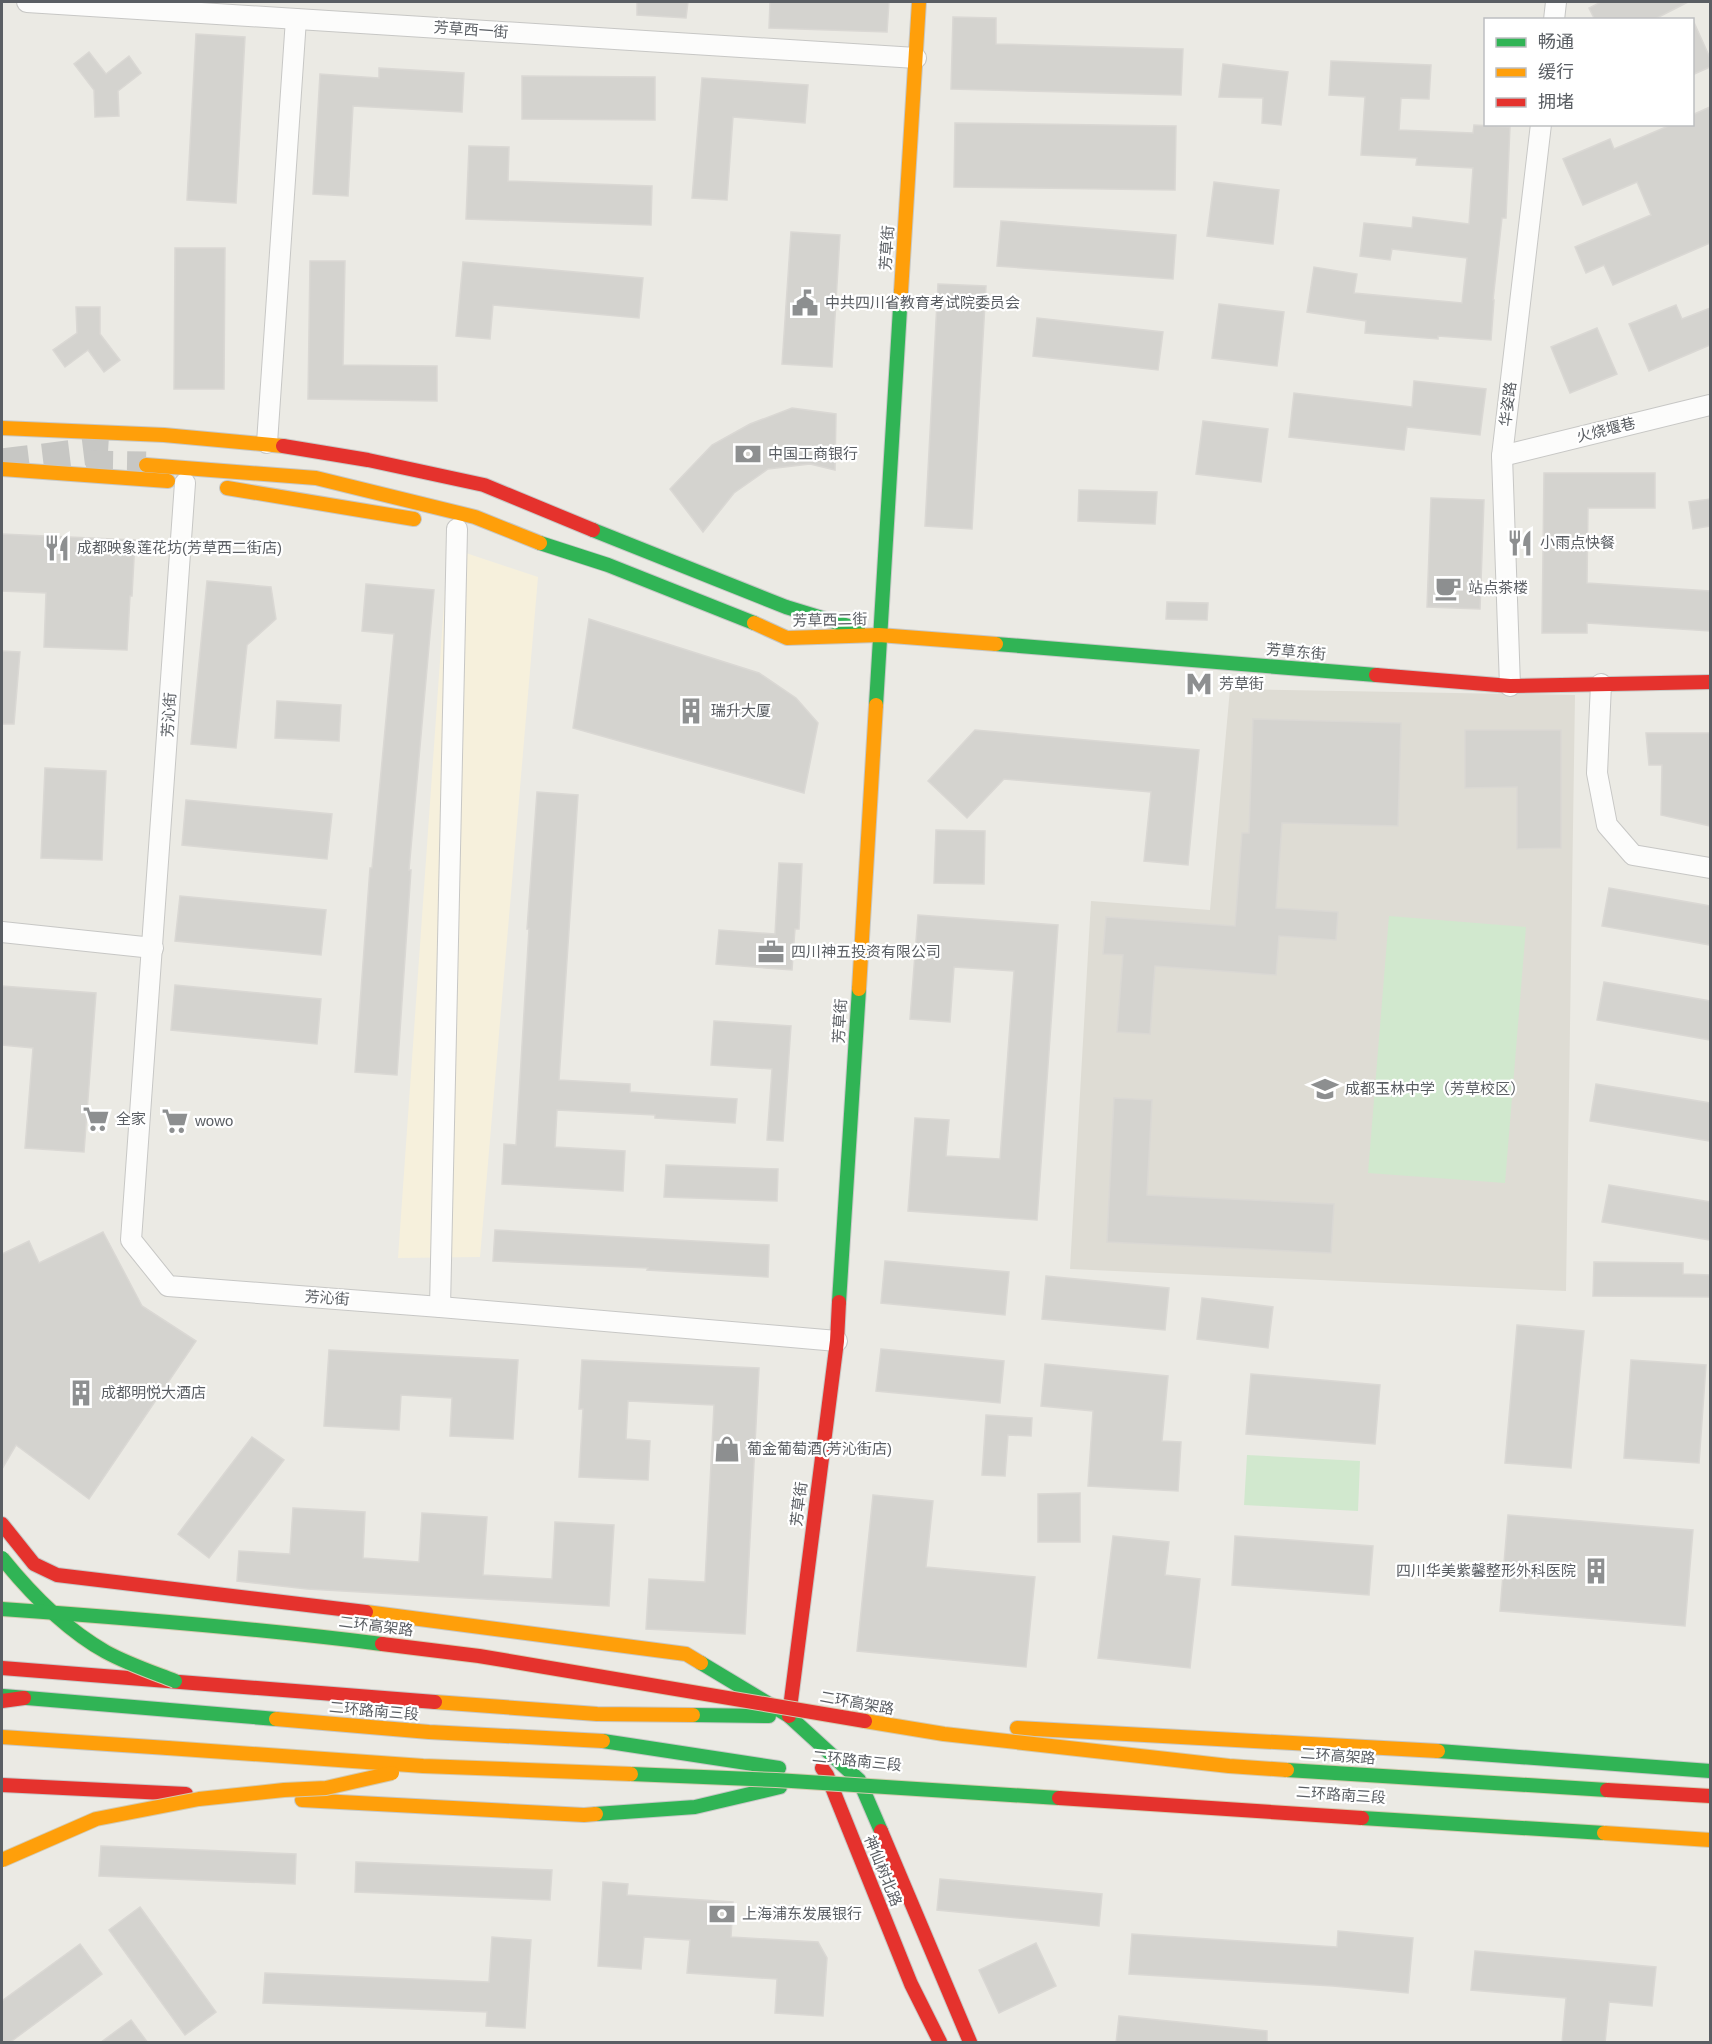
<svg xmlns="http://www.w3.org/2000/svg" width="1712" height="2044" font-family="Helvetica,'Noto Sans SC',sans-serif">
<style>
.commercial{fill:#f6f0dc}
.education{fill:#dedcd4}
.green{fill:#d1e8ce}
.building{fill:#d4d3cf;stroke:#dad8d4;stroke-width:1.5}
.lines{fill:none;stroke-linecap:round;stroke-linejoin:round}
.secondary-tunnel{stroke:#c7c7c4;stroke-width:27;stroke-dasharray:27 14;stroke-linecap:butt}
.street-casing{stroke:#c7c7c5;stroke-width:22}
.fast-casing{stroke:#c7c8c6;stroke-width:16}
.slow-casing{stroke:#c7c8c6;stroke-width:16}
.jam-casing{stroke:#c7c8c6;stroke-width:16}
.street{stroke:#fcfcfb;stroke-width:20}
.fast{stroke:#30b455;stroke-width:14}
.slow{stroke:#ff9f0a;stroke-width:14}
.jam{stroke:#e5322d;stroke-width:14}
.fast-bridge-casing{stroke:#d4cab0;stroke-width:16;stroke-linecap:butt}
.slow-bridge-casing{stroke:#d4cab0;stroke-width:16;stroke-linecap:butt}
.jam-bridge-casing{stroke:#d4cab0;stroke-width:16;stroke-linecap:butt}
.fast-bridge{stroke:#30b455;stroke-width:14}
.slow-bridge{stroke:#ff9f0a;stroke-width:14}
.jam-bridge{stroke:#e5322d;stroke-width:14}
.labels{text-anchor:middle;stroke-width:4.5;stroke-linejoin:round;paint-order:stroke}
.street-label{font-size:15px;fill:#5a5e63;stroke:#fff}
.poi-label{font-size:15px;fill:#5a5e63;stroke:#fff;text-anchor:start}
</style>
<rect width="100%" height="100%" fill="#ebeae4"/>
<polygon class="commercial" points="448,547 538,577 480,1257 398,1258"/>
<polygon class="education" points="1230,689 1575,695 1566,1291 1070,1269 1091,901 1210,910"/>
<g class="green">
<polygon points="1389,916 1526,927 1505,1183 1368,1173"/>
<polygon points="1247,1455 1360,1461 1358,1511 1244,1505"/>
</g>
<g class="building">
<polygon points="637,2 688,2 686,18 637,15"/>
<polygon points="770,2 889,2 887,32 769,28"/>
<polygon points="1601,2 1688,2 1653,20 1595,20 1589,8"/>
<polygon points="953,17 996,18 996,44 1183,49 1181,95 951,89"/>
<polygon points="1692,18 1710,58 1710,67 1692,75"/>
<polygon points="196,34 245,37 236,203 187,200"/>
<polygon points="89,52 106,74 129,56 141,73 118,91 119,116 95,117 94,90 74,64"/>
<polygon points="1331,61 1431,65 1429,99 1401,98 1399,130 1473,133 1474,125 1510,127 1506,218 1502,218 1493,300 1494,300 1491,340 1438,336 1438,339 1365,333 1366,321 1307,312 1314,267 1357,274 1354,293 1462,303 1467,258 1392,249 1390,260 1360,256 1364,223 1412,228 1413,217 1469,224 1473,168 1416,165 1417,158 1361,155 1365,97 1329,95"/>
<polygon points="1223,64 1288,72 1281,125 1262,123 1263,98 1219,97"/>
<polygon points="379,68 464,73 462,112 353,106 348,196 313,194 320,74 379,78"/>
<polygon points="522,76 655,77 655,120 522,119"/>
<polygon points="702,78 808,85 805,123 733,117 727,200 692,198"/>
<polygon points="1710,107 1710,243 1613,285 1604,265 1586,273 1575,247 1651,215 1637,182 1583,205 1563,159 1610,139 1614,149 1673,124 1692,124 1692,115"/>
<polygon points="955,123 1176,126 1175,190 954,187"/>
<polygon points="469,146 509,147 508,181 652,186 651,225 466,219"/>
<polygon points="1214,182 1279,190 1273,244 1207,236"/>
<polygon points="1001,221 1176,235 1173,279 997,266"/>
<polygon points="791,232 840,235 832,367 782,364"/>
<polygon points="175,248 225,248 224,389 174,389"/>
<polygon points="310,261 345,261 343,365 437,366 437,401 308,399"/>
<polygon points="463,262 643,278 639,318 493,305 490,339 456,336"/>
<polygon points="938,284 986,286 972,529 925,526"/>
<polygon points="1219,304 1284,312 1277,366 1212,358"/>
<polygon points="1676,305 1682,319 1710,308 1710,345 1649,371 1629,324"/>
<polygon points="76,307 100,307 100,334 120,360 104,372 88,350 65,367 53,350 77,333"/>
<polygon points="1037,318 1163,332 1158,370 1033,356"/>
<polygon points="1597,328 1617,374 1570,393 1551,347"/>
<polygon points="1414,381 1486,389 1480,435 1407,427 1404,450 1289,437 1294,393 1412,407"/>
<polygon points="792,408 836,414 835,470 810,464 768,469 734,493 703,532 670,489 712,445 750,424"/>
<polygon points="1203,421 1268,429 1261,482 1196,474"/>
<polygon points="1544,473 1655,473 1655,508 1588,508 1587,583 1710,591 1710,631 1587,623 1587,633 1542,633"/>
<polygon points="1079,490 1157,492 1155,524 1078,521"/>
<polygon points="1431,498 1484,500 1480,609 1427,607"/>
<polygon points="1710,499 1710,526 1693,529 1689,502"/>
<polygon points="2,534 135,540 132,596 130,596 127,650 44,647 46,593 2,591"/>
<polygon points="207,581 271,587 276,619 247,645 236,748 191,744"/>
<polygon points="366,584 434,590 409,870 411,870 397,1075 355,1072 370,868 372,868 394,634 362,631"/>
<polygon points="1167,602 1208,603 1207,620 1166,619"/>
<polygon points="589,619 759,673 796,698 818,723 804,793 573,728"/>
<polygon points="2,651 20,652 14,724 2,724"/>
<polygon points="277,701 341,705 339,741 275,738"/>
<polygon points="1253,719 1401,723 1398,826 1282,823 1276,908 1338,912 1336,940 1279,936 1276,975 1155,966 1150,1034 1117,1032 1123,955 1103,954 1106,917 1235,926 1242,833 1249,833"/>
<polygon points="975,730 1199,750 1188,865 1144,861 1151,792 1004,779 967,818 928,781"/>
<polygon points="1465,730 1561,730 1561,848 1517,849 1517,787 1465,788"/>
<polygon points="1646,733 1710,733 1710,826 1661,815 1662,765 1649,765"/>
<polygon points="45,768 106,771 102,860 41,858"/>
<polygon points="537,792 578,795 559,1080 630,1084 630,1092 737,1099 735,1123 655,1118 655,1115 557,1110 555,1147 625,1151 623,1191 502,1184 504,1144 516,1145 529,929 527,929"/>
<polygon points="186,800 332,814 327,859 182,845"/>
<polygon points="936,830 985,831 984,884 934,883"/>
<polygon points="779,863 802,864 799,929 795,929 792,970 716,964 719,930 775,934"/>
<polygon points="1609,888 1710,906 1710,945 1602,926"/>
<polygon points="180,896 326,910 321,955 175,941"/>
<polygon points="918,915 1058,925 1037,1220 908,1211 915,1118 949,1120 946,1156 1000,1159 1014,971 954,967 950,1022 910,1019"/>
<polygon points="1604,982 1710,1001 1710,1040 1597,1020"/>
<polygon points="175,985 321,999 317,1044 171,1030"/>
<polygon points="2,986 96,993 84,1152 25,1148 33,1048 2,1045"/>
<polygon points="714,1021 791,1026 783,1141 767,1140 772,1069 711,1065"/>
<polygon points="1596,1084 1710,1103 1710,1141 1590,1121"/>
<polygon points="1114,1098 1152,1100 1147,1195 1334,1204 1331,1253 1107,1242"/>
<polygon points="666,1165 778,1169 777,1201 664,1197"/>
<polygon points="1609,1185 1710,1202 1710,1240 1602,1222"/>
<polygon points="495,1230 769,1245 768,1277 647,1270 648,1268 493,1261"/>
<polygon points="103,1232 142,1306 196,1341 89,1499 16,1445 2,1469 2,1254 29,1241 39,1263"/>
<polygon points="885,1261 1009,1272 1005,1315 881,1303"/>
<polygon points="1594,1262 1683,1263 1683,1274 1710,1275 1710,1297 1593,1296"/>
<polygon points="1046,1276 1169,1288 1165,1330 1042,1319"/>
<polygon points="1202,1298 1273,1307 1268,1348 1197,1339"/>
<polygon points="1517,1325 1584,1331 1571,1468 1505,1463"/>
<polygon points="881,1349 1004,1361 1000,1403 876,1391"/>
<polygon points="329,1350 518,1360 513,1439 450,1436 452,1398 401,1395 399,1430 324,1426"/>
<polygon points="582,1360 759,1368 745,1634 646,1629 649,1579 705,1582 714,1405 628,1401 626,1439 650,1441 648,1480 579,1477 583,1409 579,1409"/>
<polygon points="1631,1360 1706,1365 1699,1463 1624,1458"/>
<polygon points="1045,1364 1168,1376 1162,1441 1181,1442 1178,1491 1088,1486 1093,1411 1041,1406"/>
<polygon points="1251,1374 1380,1385 1375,1444 1246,1434"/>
<polygon points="986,1415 1032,1418 1031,1436 1008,1435 1005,1476 982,1475"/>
<polygon points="252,1437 284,1460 209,1558 178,1534"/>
<polygon points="1080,1493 1080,1542 1038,1542 1038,1494"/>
<polygon points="873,1495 933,1501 926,1567 1035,1577 1026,1667 857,1651"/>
<polygon points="293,1508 365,1512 363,1558 419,1562 422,1513 487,1517 483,1575 552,1579 555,1522 614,1525 609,1606 307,1589 237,1581 239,1551 290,1554"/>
<polygon points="1508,1515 1693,1530 1685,1626 1500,1611"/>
<polygon points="1113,1536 1169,1542 1165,1575 1200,1579 1190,1668 1098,1658"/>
<polygon points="1235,1536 1373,1546 1369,1595 1232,1585"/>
<polygon points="101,1846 296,1854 295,1884 99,1876"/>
<polygon points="356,1862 552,1870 550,1900 355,1892"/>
<polygon points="940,1879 1102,1894 1099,1926 937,1910"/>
<polygon points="603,1882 628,1884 627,1895 733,1902 731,1937 818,1942 827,1958 823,2016 775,2013 777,1979 687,1973 690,1940 644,1937 641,1969 598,1966"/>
<polygon points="140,1907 216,2012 185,2035 109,1930"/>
<polygon points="1338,1931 1413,1938 1408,1993 1333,1986 1129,1974 1132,1934 1337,1947"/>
<polygon points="492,1937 531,1940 525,2028 486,2026 487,2012 263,2003 265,1973 489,1982"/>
<polygon points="1036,1943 1056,1986 999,2013 979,1970"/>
<polygon points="80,1944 102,1974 9,2043 2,2043 2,2001"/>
<polygon points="1475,1951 1656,1967 1652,2006 1609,2002 1605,2043 1562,2043 1566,1998 1471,1990"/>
<polygon points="1119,2016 1267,2031 1267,2043 1116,2043"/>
<polygon points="131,2020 148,2043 100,2043"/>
</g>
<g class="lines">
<g class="secondary-tunnel">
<polyline points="2,462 92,451 108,452"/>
<polyline points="86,464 146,465"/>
</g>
<g class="street-casing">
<g id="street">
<polyline points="27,2 916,58"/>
<polyline points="1554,20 1556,2"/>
<polyline points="267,443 296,19"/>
<polyline points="1502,456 1710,405"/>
<polyline points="185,483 131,1240 168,1286 440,1307 837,1341"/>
<polyline points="1601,684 1597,773 1607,825 1633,855 1710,868"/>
<polyline points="1510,686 1502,456 1541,124"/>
<polyline points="2,932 153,948"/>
<polyline points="440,1307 457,529"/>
</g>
</g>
<g class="fast-casing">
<g id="fast">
<polyline points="593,530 786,607 858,629"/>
<polyline points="540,543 608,565 754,623"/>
<polyline points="996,644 1376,675"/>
<polyline points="876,705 901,292"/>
<polyline points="839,1302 859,989"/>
<polyline points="701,1663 789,1716 859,1780 881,1831"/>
<polyline points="3,1696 276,1719"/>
<polyline points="693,1715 769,1716"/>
<polyline points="603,1741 779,1768"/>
<polyline points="1438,1751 1710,1771"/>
<polyline points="596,1814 695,1807 780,1787"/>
</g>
</g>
<g class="slow-casing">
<g id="slow">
<polyline points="901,292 919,2"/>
<polyline points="2,428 164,435 283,446"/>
<polyline points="146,465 316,478 475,517 540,543"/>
<polyline points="2,469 168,481"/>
<polyline points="227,488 414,519"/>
<polyline points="754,623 787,638 879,635 996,644"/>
<polyline points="859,989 876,705"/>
<polyline points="366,1612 686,1654 701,1663"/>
<polyline points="435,1702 597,1714 693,1715"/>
<polyline points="276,1719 429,1732 603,1741"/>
<polyline points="1017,1728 1438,1751"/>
<polyline points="2,1737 168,1748"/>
<polyline points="302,1800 584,1815 596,1814"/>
</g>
</g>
<g class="jam-casing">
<g id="jam">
<polyline points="283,446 368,460 484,485 593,530"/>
<polyline points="1376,675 1510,686 1710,682"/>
<polyline points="2,1524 34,1564 57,1575 366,1612"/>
<polyline points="2,1668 435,1702"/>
<polyline points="2,1701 24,1698"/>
<polyline points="789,1716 837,1341 839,1302"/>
<polyline points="822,1768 827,1775 911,1984 940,2042"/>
<polyline points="2,1785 186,1794"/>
<polyline points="881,1831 970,2042"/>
</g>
</g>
<use href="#street" class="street"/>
<use href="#fast" class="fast"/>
<use href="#slow" class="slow"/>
<use href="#jam" class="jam"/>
<g class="fast-bridge-casing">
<g id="fast-bridge">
<path d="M2,1558C31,1594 65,1629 106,1652C128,1664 152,1672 175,1681"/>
<path d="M2,1609C129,1618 256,1628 382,1644"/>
<polyline points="1287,1770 1607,1790"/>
<polyline points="631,1774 776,1780 1059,1798"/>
<polyline points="1362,1818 1604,1833"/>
</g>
</g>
<g class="slow-bridge-casing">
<g id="slow-bridge">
<polyline points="865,1721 944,1734 1229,1766 1287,1770"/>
<polyline points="168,1748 423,1766 631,1774"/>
<polyline points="1604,1833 1710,1840"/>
<polyline points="2,1860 96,1819 199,1799 284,1790 326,1788 392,1773"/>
</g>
</g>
<g class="jam-bridge-casing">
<g id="jam-bridge">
<polyline points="382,1644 479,1656 865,1721"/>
<polyline points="1607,1790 1710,1796"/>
<polyline points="1059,1798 1362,1818"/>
</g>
</g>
<use href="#fast-bridge" class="fast-bridge"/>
<use href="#slow-bridge" class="slow-bridge"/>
<use href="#jam-bridge" class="jam-bridge"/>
</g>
<defs>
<g id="civic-bare" transform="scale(2.07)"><path d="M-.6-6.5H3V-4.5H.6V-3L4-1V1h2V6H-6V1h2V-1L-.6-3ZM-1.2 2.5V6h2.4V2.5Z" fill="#8d8f90" stroke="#fff" stroke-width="2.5" paint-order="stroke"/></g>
<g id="bank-bare" transform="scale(2.07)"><path d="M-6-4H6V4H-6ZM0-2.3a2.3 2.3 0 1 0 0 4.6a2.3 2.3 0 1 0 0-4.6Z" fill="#8d8f90" stroke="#fff" stroke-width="2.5" paint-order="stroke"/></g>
<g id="restaurant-bare" transform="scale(2.07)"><path d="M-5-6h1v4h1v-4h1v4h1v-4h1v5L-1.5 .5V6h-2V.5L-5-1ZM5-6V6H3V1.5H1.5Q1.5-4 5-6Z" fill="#8d8f90" stroke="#fff" stroke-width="2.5" paint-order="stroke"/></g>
<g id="cafe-bare" transform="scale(2.07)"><path d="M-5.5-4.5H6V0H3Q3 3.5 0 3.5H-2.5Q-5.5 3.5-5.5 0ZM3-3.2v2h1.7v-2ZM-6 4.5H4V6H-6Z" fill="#8d8f90" stroke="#fff" stroke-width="2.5" paint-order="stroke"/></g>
<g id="metro-bare" transform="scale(2.07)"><path d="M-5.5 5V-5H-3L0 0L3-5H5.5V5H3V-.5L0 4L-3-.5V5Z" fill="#8d8f90" stroke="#fff" stroke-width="2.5" paint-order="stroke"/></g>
<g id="building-bare" transform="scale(2.07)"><path d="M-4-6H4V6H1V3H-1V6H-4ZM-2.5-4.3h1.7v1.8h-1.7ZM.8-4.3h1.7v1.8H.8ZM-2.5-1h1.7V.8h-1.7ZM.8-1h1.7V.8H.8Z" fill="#8d8f90" stroke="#fff" stroke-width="2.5" paint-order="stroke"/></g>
<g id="office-bare" transform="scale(2.07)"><path d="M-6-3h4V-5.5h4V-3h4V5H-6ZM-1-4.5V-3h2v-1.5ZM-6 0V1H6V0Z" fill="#8d8f90" stroke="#fff" stroke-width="2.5" paint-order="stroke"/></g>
<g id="school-bare" transform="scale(2.07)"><path d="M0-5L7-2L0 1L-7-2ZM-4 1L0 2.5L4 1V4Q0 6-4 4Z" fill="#8d8f90" stroke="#fff" stroke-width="2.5" paint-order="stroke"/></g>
<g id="supermarket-bare" transform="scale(2.07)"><path d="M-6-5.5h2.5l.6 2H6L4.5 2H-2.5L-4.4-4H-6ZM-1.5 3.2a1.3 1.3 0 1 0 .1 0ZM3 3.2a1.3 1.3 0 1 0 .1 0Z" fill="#8d8f90" stroke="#fff" stroke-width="2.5" paint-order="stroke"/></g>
<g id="shop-bare" transform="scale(2.07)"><path d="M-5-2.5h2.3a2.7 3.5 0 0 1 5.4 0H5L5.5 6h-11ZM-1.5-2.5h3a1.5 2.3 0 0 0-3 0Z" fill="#8d8f90" stroke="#fff" stroke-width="2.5" paint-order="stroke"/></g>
</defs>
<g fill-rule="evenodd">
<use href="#civic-bare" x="805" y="303"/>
<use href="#bank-bare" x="748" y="454"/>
<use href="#restaurant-bare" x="1520" y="543"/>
<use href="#restaurant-bare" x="57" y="548"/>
<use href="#cafe-bare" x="1448" y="588"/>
<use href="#metro-bare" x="1199" y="684"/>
<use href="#building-bare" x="691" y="711"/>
<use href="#office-bare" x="771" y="952"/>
<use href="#school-bare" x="1325" y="1089"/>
<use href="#supermarket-bare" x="96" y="1119"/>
<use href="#supermarket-bare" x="175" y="1121"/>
<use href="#building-bare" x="81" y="1393"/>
<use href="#shop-bare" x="727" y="1449"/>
<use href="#building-bare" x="1596" y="1571"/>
<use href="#bank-bare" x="722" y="1914"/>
</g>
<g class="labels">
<g class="street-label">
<text transform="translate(471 30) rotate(4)" y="5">芳草西一街</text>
<text transform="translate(887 248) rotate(-86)" y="5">芳草街</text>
<text transform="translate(1508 404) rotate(-83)" y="5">华姿路</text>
<text transform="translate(1606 430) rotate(-14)" y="5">火烧堰巷</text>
<text transform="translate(830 620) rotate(-1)" y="5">芳草西二街</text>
<text transform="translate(1296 652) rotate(5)" y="5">芳草东街</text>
<text transform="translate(169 715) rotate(-86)" y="5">芳沁街</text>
<text transform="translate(840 1021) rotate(-87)" y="5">芳草街</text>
<text transform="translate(327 1298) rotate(4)" y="5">芳沁街</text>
<text transform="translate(799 1504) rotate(-83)" y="5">芳草街</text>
<text transform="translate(376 1626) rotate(7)" y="5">二环高架路</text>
<text transform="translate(857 1703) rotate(10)" y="5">二环高架路</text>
<text transform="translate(374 1711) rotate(5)" y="5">二环路南三段</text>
<text transform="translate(1338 1756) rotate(4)" y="5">二环高架路</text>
<text transform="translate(857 1761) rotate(6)" y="5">二环路南三段</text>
<text transform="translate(1341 1795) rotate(4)" y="5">二环路南三段</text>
<text transform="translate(883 1871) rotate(68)" y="5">神仙树北路</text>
</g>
<g class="poi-label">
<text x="825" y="308">中共四川省教育考试院委员会</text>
<text x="768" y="459">中国工商银行</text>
<text x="1540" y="548">小雨点快餐</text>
<text x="77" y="553">成都映象莲花坊(芳草西二街店)</text>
<text x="1468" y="593">站点茶楼</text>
<text x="1219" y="689">芳草街</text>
<text x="711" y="716">瑞升大厦</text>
<text x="791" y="957">四川神五投资有限公司</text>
<text x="1345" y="1094">成都玉林中学（芳草校区）</text>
<text x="116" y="1124">全家</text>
<text x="195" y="1126">wowo</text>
<text x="101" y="1398">成都明悦大酒店</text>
<text x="747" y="1454">葡金葡萄酒(芳沁街店)</text>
<text x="1576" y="1576" text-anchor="end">四川华美紫馨整形外科医院</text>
<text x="742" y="1919">上海浦东发展银行</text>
</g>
</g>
<rect width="1712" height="2044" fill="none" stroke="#5a5e63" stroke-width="6"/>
<rect x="1484" y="18" width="210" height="108" fill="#ffffff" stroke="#bdbfc1" stroke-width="1.5"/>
<rect x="1496" y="38" width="30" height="9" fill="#30b455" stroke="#bdbfc1" stroke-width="1.5"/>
<text x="1538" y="48" font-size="18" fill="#5a5e63">畅通</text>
<rect x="1496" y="68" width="30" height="9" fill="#ff9f0a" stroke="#bdbfc1" stroke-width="1.5"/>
<text x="1538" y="78" font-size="18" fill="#5a5e63">缓行</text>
<rect x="1496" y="98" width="30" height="9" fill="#e5322d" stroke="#bdbfc1" stroke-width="1.5"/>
<text x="1538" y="108" font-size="18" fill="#5a5e63">拥堵</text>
</svg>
